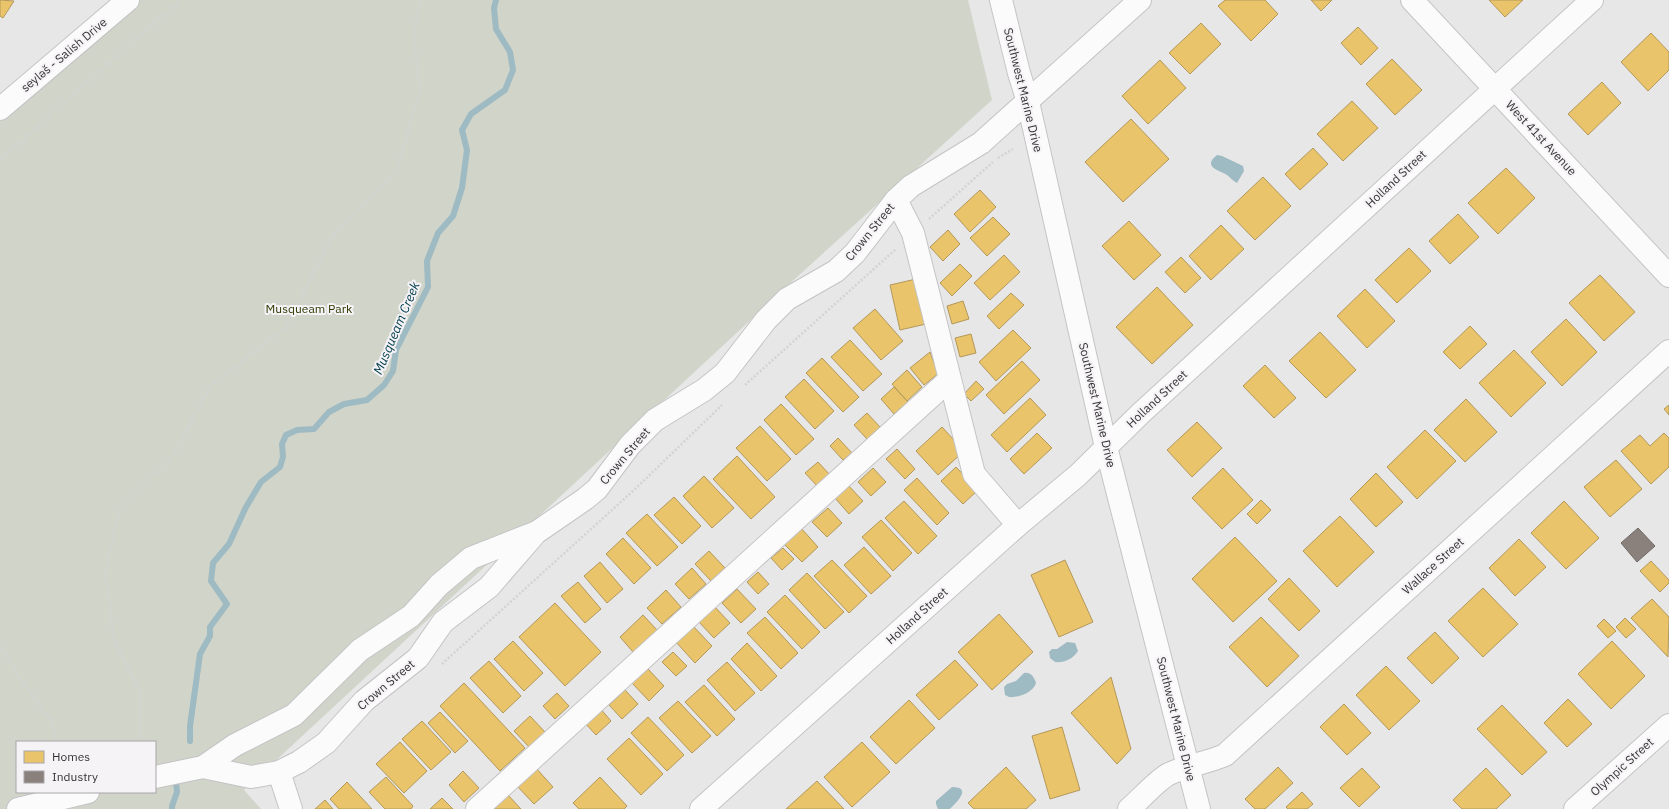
<svg xmlns="http://www.w3.org/2000/svg" width="1669" height="809" font-family="'IBM Plex Sans',sans-serif">
<style>
.green{fill:#d1d4c9;fill-rule:evenodd}
.water{fill:#9ebac3}
.homes{fill:#e9c46a;stroke:#b3985a}
.industry{fill:#8a817c;stroke:#706a66}
.lines{fill:none;stroke-linecap:round;stroke-linejoin:round}
.stream{stroke:#9ebac3;stroke-width:6}
.minor-casing{stroke:#c5c4c5;stroke-width:24}
.major-casing{stroke:#c5c4c5;stroke-width:24}
.path{stroke:#d3d3d3;stroke-width:2.5;stroke-dasharray:2 2;stroke-linecap:butt}
.minor{stroke:#fcfbfc;stroke-width:22}
.major{stroke:#fcfbfc;stroke-width:22}
.labels{text-anchor:middle;stroke-width:4;stroke-linejoin:round;paint-order:stroke}
.street-label{font-size:12px;fill:#343334;stroke:#f6f3f7}
.park-label{font-size:12px;fill:#2e3a01;stroke:#f6f3f7}
.water-label{font-size:13px;font-style:italic;fill:#003e4c;stroke:#f6f3f7}
</style>
<rect width="100%" height="100%" fill="#e8e7e8"/>
<path class="green" d="M139,0H968L992,100L786,287L244,790L261,809H0V121ZM17,742H155V792H17Z"/>
<g class="water">
<path d="M1217,155L1222,156L1243,166L1244,171L1237,183C1233,181 1231,178 1227,175C1219,170 1202,167 1217,155Z"/>
<path d="M1067,642L1075,643L1078,651C1073,659 1064,663 1055,662L1050,658L1049,652L1052,649H1057Z"/>
<path d="M1024,673C1031,672 1034,677 1036,683C1033,693 1018,698 1009,697L1005,695L1004,687L1007,684L1016,681Z"/>
<path d="M952,787C973,787 956,803 950,809H938L936,804V801Z"/>
</g>
<g class="homes">
<polygon points="0,0 14,1 3,18 0,16"/>
<polygon points="1225,0 1265,0 1278,14 1251,41 1218,6"/>
<polygon points="1311,0 1332,0 1321,11"/>
<polygon points="1489,0 1523,0 1505,17"/>
<polygon points="1201,23 1221,44 1190,74 1169,53"/>
<polygon points="1358,27 1378,48 1361,65 1341,43"/>
<polygon points="1651,33 1669,52 1669,70 1648,91 1621,62"/>
<polygon points="1392,59 1422,90 1395,115 1366,84"/>
<polygon points="1160,60 1186,88 1148,124 1122,96"/>
<polygon points="1602,82 1621,103 1588,135 1568,114"/>
<polygon points="1352,101 1378,128 1343,161 1317,134"/>
<polygon points="1131,119 1169,159 1123,202 1085,162"/>
<polygon points="1313,148 1328,164 1300,190 1285,174"/>
<polygon points="1506,168 1535,198 1498,234 1468,203"/>
<polygon points="1263,177 1291,206 1255,240 1227,211"/>
<polygon points="980,190 996,207 970,232 954,214"/>
<polygon points="1458,214 1479,237 1450,264 1429,241"/>
<polygon points="993,217 1010,234 987,256 970,238"/>
<polygon points="1129,221 1161,255 1134,280 1102,246"/>
<polygon points="1221,225 1244,249 1211,280 1189,256"/>
<polygon points="948,230 960,244 943,261 930,247"/>
<polygon points="1409,248 1431,271 1397,303 1375,280"/>
<polygon points="1004,255 1020,272 990,300 974,283"/>
<polygon points="1181,257 1201,278 1185,293 1165,272"/>
<polygon points="960,264 972,276 952,296 940,283"/>
<polygon points="1600,275 1635,312 1604,341 1569,303"/>
<polygon points="916,279 926,324 900,330 890,285"/>
<polygon points="1157,287 1193,325 1152,364 1116,327"/>
<polygon points="1365,289 1395,321 1367,348 1337,316"/>
<polygon points="1011,293 1024,305 999,329 987,316"/>
<polygon points="963,301 969,319 952,324 947,306"/>
<polygon points="875,309 903,341 881,360 853,328"/>
<polygon points="1566,319 1597,352 1562,386 1531,352"/>
<polygon points="1470,326 1487,344 1460,369 1443,352"/>
<polygon points="1013,330 1031,348 996,381 979,362"/>
<polygon points="1320,332 1356,370 1326,398 1289,361"/>
<polygon points="971,334 976,353 960,357 955,338"/>
<polygon points="850,340 882,374 863,391 831,357"/>
<polygon points="1514,350 1546,383 1511,417 1479,383"/>
<polygon points="930,352 938,374 924,385 910,368"/>
<polygon points="822,358 859,397 843,412 806,373"/>
<polygon points="1022,361 1040,380 1004,414 986,395"/>
<polygon points="1265,365 1296,398 1274,418 1243,386"/>
<polygon points="907,370 922,387 907,401 892,384"/>
<polygon points="804,379 834,411 815,429 785,397"/>
<polygon points="976,381 984,389 971,401 964,394"/>
<polygon points="894,387 908,402 894,414 881,399"/>
<polygon points="1030,398 1046,415 1007,452 991,435"/>
<polygon points="1466,399 1497,432 1465,462 1434,430"/>
<polygon points="781,404 814,439 796,455 764,420"/>
<polygon points="1669,405 1669,415 1664,409"/>
<polygon points="867,413 880,427 867,439 854,425"/>
<polygon points="1197,422 1222,448 1192,477 1167,450"/>
<polygon points="760,426 791,459 767,481 736,448"/>
<polygon points="942,427 964,451 938,475 916,451"/>
<polygon points="1425,430 1456,461 1417,499 1387,467"/>
<polygon points="1037,433 1052,448 1024,474 1010,459"/>
<polygon points="1664,433 1669,438 1669,467 1651,484 1621,451 1640,435 1650,446"/>
<polygon points="838,438 852,453 843,460 830,446"/>
<polygon points="897,449 915,469 905,479 886,459"/>
<polygon points="737,456 775,497 751,519 713,479"/>
<polygon points="1616,460 1642,489 1610,517 1584,487"/>
<polygon points="818,462 831,476 819,488 805,473"/>
<polygon points="956,467 978,490 963,504 941,481"/>
<polygon points="873,468 886,482 871,496 858,482"/>
<polygon points="1223,468 1253,500 1222,529 1192,498"/>
<polygon points="1376,473 1403,502 1376,527 1350,499"/>
<polygon points="704,476 734,508 712,528 683,496"/>
<polygon points="917,478 949,513 937,525 904,490"/>
<polygon points="848,485 863,501 849,514 835,498"/>
<polygon points="674,497 701,526 682,544 654,515"/>
<polygon points="1261,500 1271,510 1257,524 1247,514"/>
<polygon points="904,501 937,536 918,554 885,518"/>
<polygon points="1564,501 1599,538 1566,569 1531,533"/>
<polygon points="828,508 842,523 827,537 812,522"/>
<polygon points="647,514 678,547 657,566 626,533"/>
<polygon points="1340,516 1374,552 1337,587 1303,551"/>
<polygon points="881,520 912,553 893,571 862,537"/>
<polygon points="801,528 818,547 802,562 784,544"/>
<polygon points="1235,537 1277,581 1233,622 1192,579"/>
<polygon points="623,538 651,568 634,584 606,554"/>
<polygon points="1519,539 1546,567 1515,596 1489,568"/>
<polygon points="864,547 891,576 871,594 844,565"/>
<polygon points="783,548 794,559 782,570 771,558"/>
<polygon points="709,551 725,568 711,581 695,564"/>
<polygon points="832,560 867,596 849,613 814,576"/>
<polygon points="1065,560 1093,622 1059,637 1031,575"/>
<polygon points="1651,561 1669,580 1669,583 1660,592 1640,571"/>
<polygon points="600,562 623,589 607,603 584,576"/>
<polygon points="692,568 706,584 689,599 675,584"/>
<polygon points="758,572 769,584 758,594 747,582"/>
<polygon points="807,573 844,612 825,629 789,590"/>
<polygon points="1289,578 1320,611 1299,631 1268,599"/>
<polygon points="578,582 601,609 585,623 561,596"/>
<polygon points="1483,588 1518,624 1483,657 1448,621"/>
<polygon points="737,589 756,609 741,623 722,603"/>
<polygon points="666,590 681,607 662,624 647,608"/>
<polygon points="785,595 820,632 802,649 767,612"/>
<polygon points="1652,599 1669,617 1668,657 1631,618"/>
<polygon points="555,603 601,652 565,686 519,637"/>
<polygon points="714,606 730,623 714,638 698,621"/>
<polygon points="999,614 1033,652 992,690 958,652"/>
<polygon points="643,615 657,630 633,652 620,637"/>
<polygon points="765,617 798,653 781,669 747,633"/>
<polygon points="1261,617 1299,656 1267,687 1229,647"/>
<polygon points="1625,618 1636,629 1626,638 1616,627"/>
<polygon points="1604,619 1616,631 1608,638 1597,626"/>
<polygon points="692,625 712,646 695,663 675,641"/>
<polygon points="1435,632 1459,658 1432,684 1407,658"/>
<polygon points="513,641 543,673 524,691 494,659"/>
<polygon points="1612,641 1645,676 1611,709 1578,674"/>
<polygon points="747,643 777,676 761,691 731,659"/>
<polygon points="673,652 687,666 676,676 662,662"/>
<polygon points="955,660 978,685 939,720 916,695"/>
<polygon points="489,661 521,696 503,713 470,678"/>
<polygon points="727,662 755,693 735,711 707,680"/>
<polygon points="1386,666 1420,701 1389,730 1356,695"/>
<polygon points="648,669 664,686 649,701 632,683"/>
<polygon points="1111,677 1131,749 1117,764 1071,713"/>
<polygon points="464,683 525,748 500,771 440,706"/>
<polygon points="704,685 735,719 717,736 685,702"/>
<polygon points="625,690 638,704 622,719 609,705"/>
<polygon points="557,693 569,706 555,719 543,706"/>
<polygon points="1568,699 1592,724 1567,747 1544,723"/>
<polygon points="909,700 935,728 896,764 870,737"/>
<polygon points="678,701 711,736 692,753 659,718"/>
<polygon points="1344,704 1371,733 1347,755 1320,727"/>
<polygon points="1502,705 1547,752 1522,775 1477,729"/>
<polygon points="599,707 611,721 596,735 583,721"/>
<polygon points="440,712 468,741 455,753 428,723"/>
<polygon points="530,716 545,732 529,747 514,731"/>
<polygon points="648,717 684,755 667,771 631,733"/>
<polygon points="422,721 451,752 431,770 402,739"/>
<polygon points="1062,727 1080,790 1050,799 1032,736"/>
<polygon points="629,738 663,774 641,795 607,759"/>
<polygon points="400,742 427,771 404,793 376,764"/>
<polygon points="862,742 890,772 852,807 824,777"/>
<polygon points="1006,767 1036,800 1026,809 974,809 968,803"/>
<polygon points="1278,767 1293,783 1265,809 1255,809 1245,799"/>
<polygon points="536,768 553,787 534,804 517,786"/>
<polygon points="1362,768 1380,787 1359,807 1340,788"/>
<polygon points="1486,768 1511,795 1496,809 1462,809 1453,800"/>
<polygon points="463,771 479,788 464,802 449,785"/>
<polygon points="386,777 413,806 411,809 385,809 369,792"/>
<polygon points="600,777 627,806 624,809 579,809 573,803"/>
<polygon points="817,781 844,809 786,809"/>
<polygon points="347,782 372,809 339,809 330,799"/>
<polygon points="1302,792 1313,804 1307,809 1288,809 1286,807"/>
<polygon points="508,795 521,809 496,809 495,808"/>
<polygon points="442,798 453,809 430,809"/>
<polygon points="325,800 333,809 315,809"/>
</g>
<polygon class="industry" points="1638,528 1655,546 1637,562 1621,543"/>
<g class="lines">
<g class="stream">
<polyline points="190,741 190,726 200,654 210,636 210,627 227,604 211,581 213,563 229,544 246,507 261,482 280,467 283,457 282,444 286,435 297,430 314,429 329,412 344,404 367,400 384,385 393,371 396,350 428,287 427,261 438,233 453,216 462,188 467,150 462,130 471,114 505,90 513,70 510,52 496,29 494,8 496,0"/>
<polyline points="172,809 172,806 177,792 176,781"/>
</g>
<g class="minor-casing">
<g id="minor">
<polyline points="0,109 128,0"/>
<polyline points="896,200 913,233 974,474 1018,525"/>
<polyline points="203,767 251,777 279,772 299,762 326,743 364,701 418,658 443,622 489,587 534,535"/>
<polyline points="279,772 291,809"/>
<polyline points="155,777 203,767 235,745 294,715 360,650 411,616 439,585 471,558 537,532 585,499 597,489 630,445 655,420 704,390 725,373 766,320 787,299 836,271 855,253 896,200 911,186 981,143 1140,0"/>
<polyline points="18,809 88,792"/>
<polyline points="477,809 949,380"/>
<polyline points="701,809 1018,525 1078,475 1140,414 1592,0"/>
<path d="M1129,809C1140,800 1158,779 1169,774C1187,765 1207,763 1225,755L1669,351"/>
<polyline points="1575,809 1669,725"/>
</g>
</g>
<g class="major-casing">
<g id="major">
<polyline points="1001,0 1019,73 1028,102 1106,447 1199,809"/>
<polyline points="1412,0 1669,276"/>
</g>
</g>
<g class="path">
<polyline points="998,158 1013,149"/>
<polyline points="0,160 180,0"/>
<polyline points="929,219 993,162"/>
<polyline points="745,385 896,249"/>
<polyline points="0,645 18,676 53,723 56,742"/>
<polyline points="442,664 633,491 722,405"/>
<polyline points="138,742 140,732 140,692 114,640 105,572 120,510 171,459 210,387 285,328 334,234 396,172 420,90 413,34 422,0"/>
</g>
<use href="#minor" class="minor"/>
<use href="#major" class="major"/>
</g>
<g class="labels">
<g class="street-label">
<text transform="translate(64 55) rotate(-40)" y="4">seyləš - Salish Drive</text>
<text transform="translate(1023 90) rotate(76)" y="4">Southwest Marine Drive</text>
<text transform="translate(1541 138) rotate(47)" y="4">West 41st Avenue</text>
<text transform="translate(1396 179) rotate(-43)" y="4">Holland Street</text>
<text transform="translate(870 232) rotate(-51)" y="4">Crown Street</text>
<text transform="translate(1157 399) rotate(-43)" y="4">Holland Street</text>
<text transform="translate(1097 405) rotate(77)" y="4">Southwest Marine Drive</text>
<text transform="translate(625 456) rotate(-50)" y="4">Crown Street</text>
<text transform="translate(1433 566) rotate(-42)" y="4">Wallace Street</text>
<text transform="translate(917 616) rotate(-42)" y="4">Holland Street</text>
<text transform="translate(386 685) rotate(-40)" y="4">Crown Street</text>
<text transform="translate(1176 719) rotate(76)" y="4">Southwest Marine Drive</text>
<text transform="translate(1622 767) rotate(-42)" y="4">Olympic Street</text>
</g>
<g class="park-label">
<text x="309" y="313">Musqueam Park</text>
</g>
<g class="water-label">
<text transform="translate(396 328) rotate(-67)" y="5">Musqueam Creek</text>
</g>
</g>
<rect x="16" y="741" width="140" height="52" fill="#f6f3f7" stroke="#a8a6a9"/>
<rect x="24" y="751" width="20" height="12" fill="#e9c46a" stroke="#a8a6a9"/>
<text x="52" y="761" font-size="12" fill="#343334">Homes</text>
<rect x="24" y="771" width="20" height="12" fill="#8a817c" stroke="#a8a6a9"/>
<text x="52" y="781" font-size="12" fill="#343334">Industry</text>
</svg>
